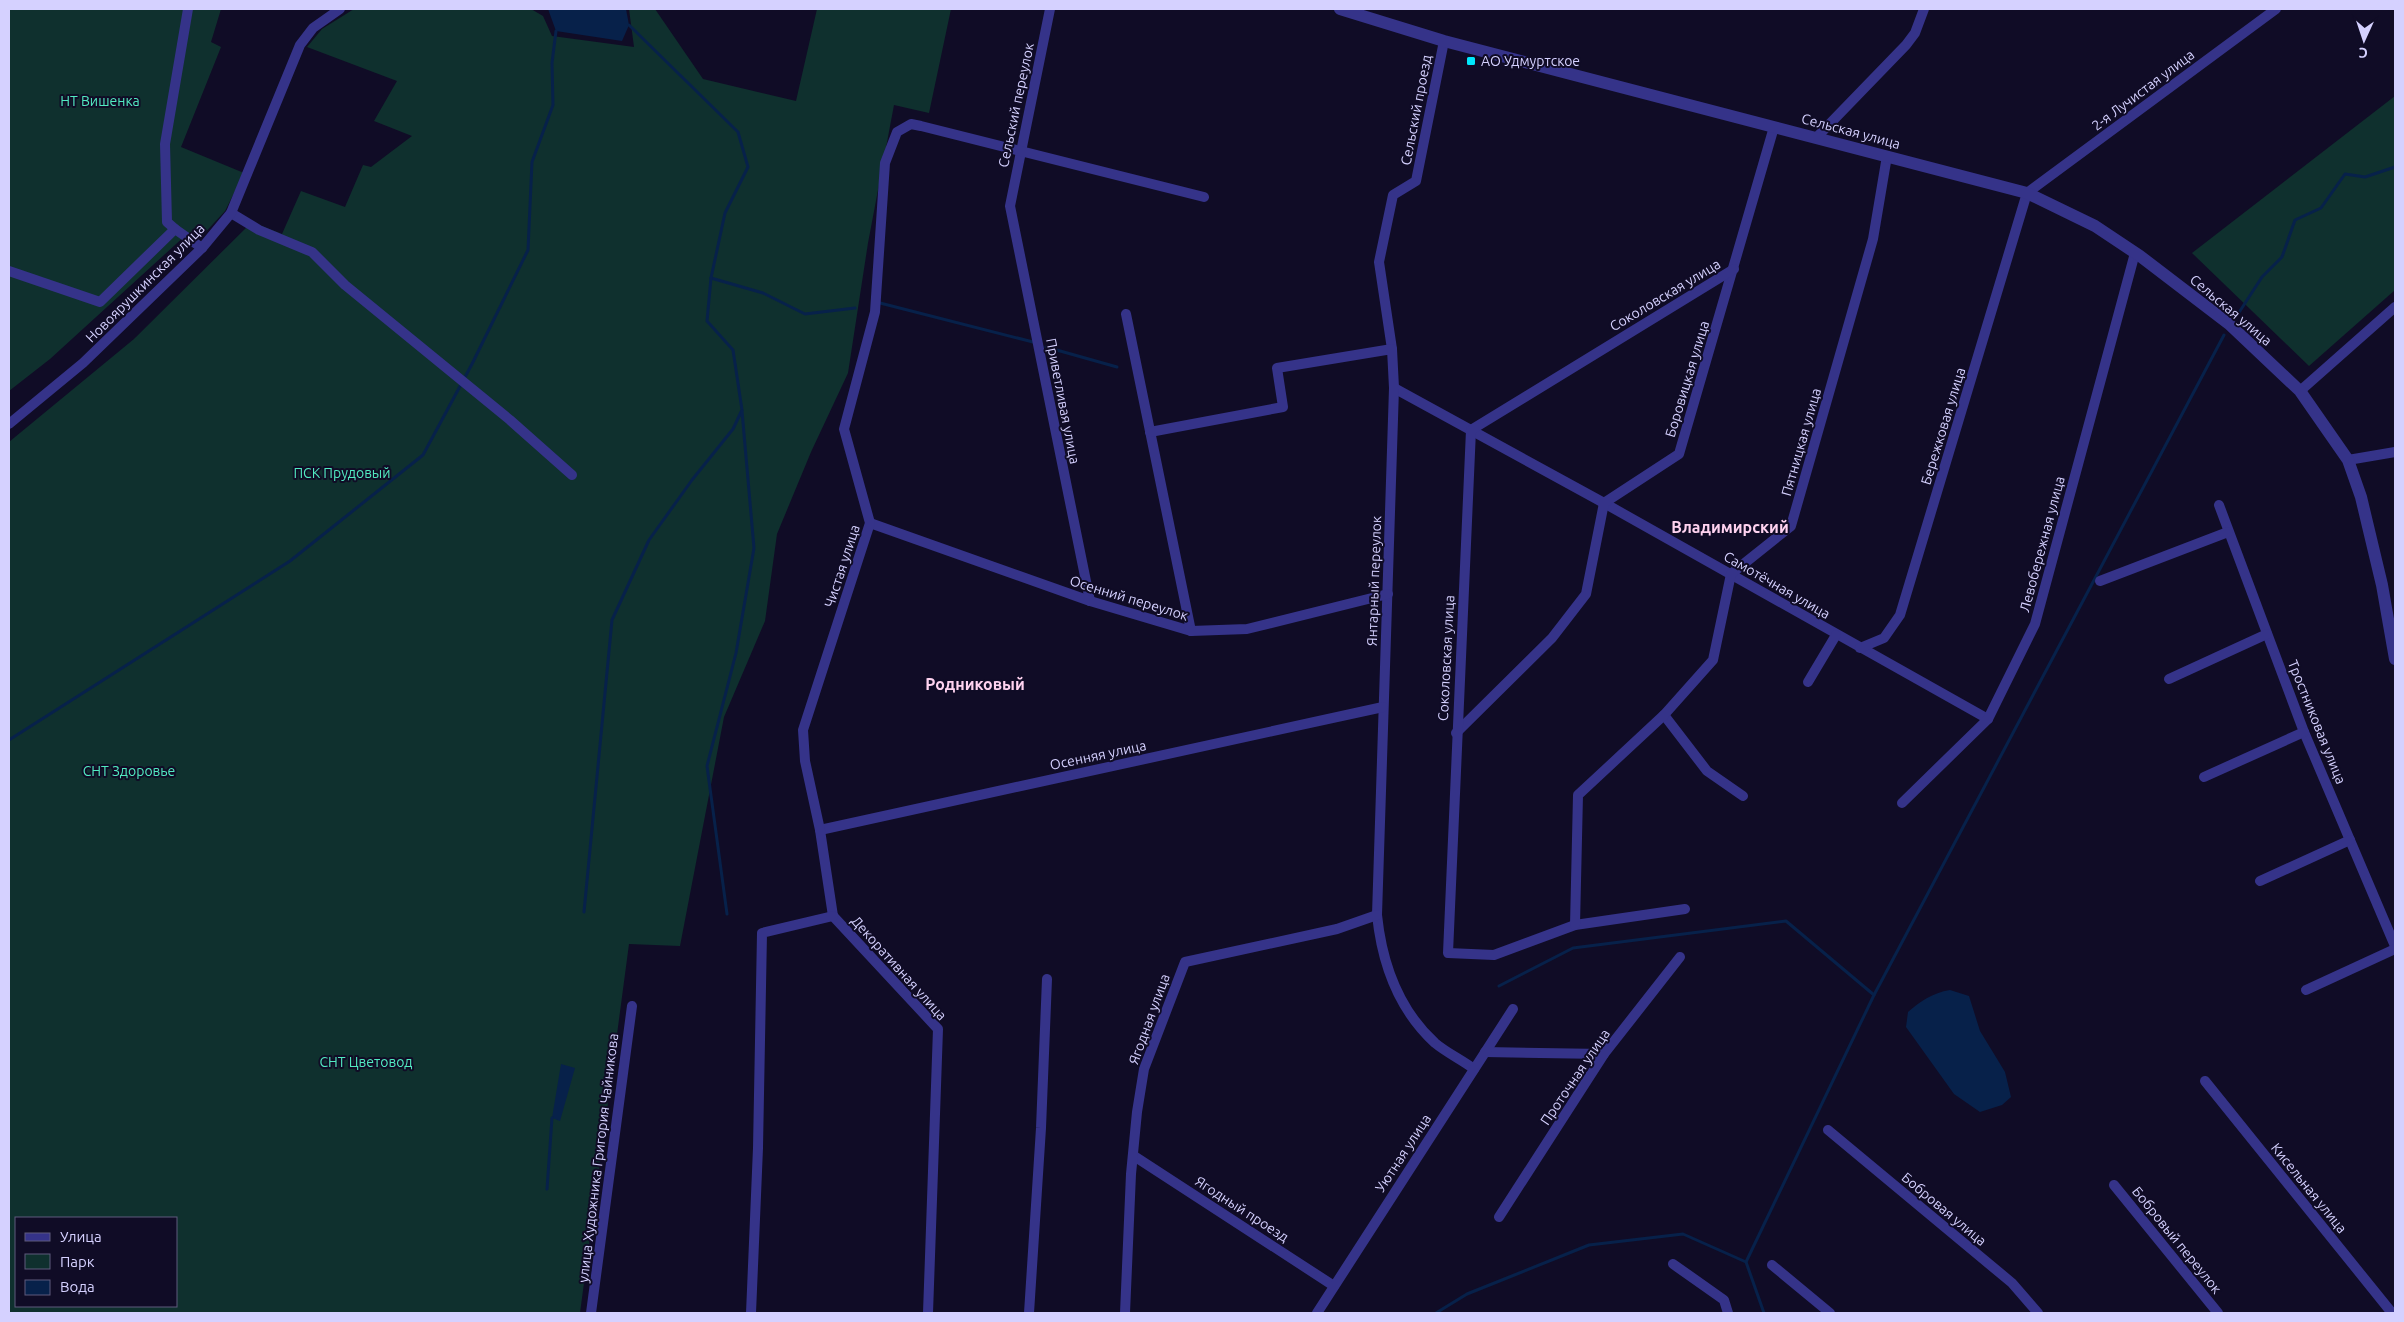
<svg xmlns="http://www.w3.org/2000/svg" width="2404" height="1322" font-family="Ubuntu,sans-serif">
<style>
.green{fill:#0f302e;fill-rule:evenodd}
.water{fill:#07214a}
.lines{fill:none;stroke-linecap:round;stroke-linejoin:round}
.stream{stroke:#07214a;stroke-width:3}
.minor{stroke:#353389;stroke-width:10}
.tertiary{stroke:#353389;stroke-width:12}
.poi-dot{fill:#00e8fc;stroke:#100c26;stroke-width:2}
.labels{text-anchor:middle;stroke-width:4;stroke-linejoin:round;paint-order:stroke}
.poi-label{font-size:14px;fill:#d5d1ff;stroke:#100c26;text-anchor:start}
.street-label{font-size:14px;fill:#d5d1ff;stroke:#100c26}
.park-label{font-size:14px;fill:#52eac1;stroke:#100c26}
.quarter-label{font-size:16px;font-weight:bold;fill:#ffd3f0;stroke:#100c26}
</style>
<rect width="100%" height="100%" fill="#100c26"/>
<g class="green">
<polygon points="9,9 221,9 211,42 221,47 181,147 244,173 225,211 200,238 187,234 50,359 9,391"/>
<path d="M354,9H531L543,16L552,36L634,47L629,9H655L703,79L796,101L817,9H951L929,113L894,105L868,243L848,373L811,452L777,534L765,621L724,717L680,946L629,944L580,1313H9V442L134,339L252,222L282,234L301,191L345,207L363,165L371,167L412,136L374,121L397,81L307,47L322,29ZM16,1218H176V1306H16Z"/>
<polygon points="2395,96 2395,290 2309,366 2192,253"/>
</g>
<g class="water">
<polygon points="548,9 626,9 629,25 622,41 556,31"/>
<path d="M1950,990L1969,996L1980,1031L2005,1072L2011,1097L2002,1105L1980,1112L1954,1094L1906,1027L1908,1012C1921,1001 1932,993 1950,990Z"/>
<polygon points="561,1064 575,1068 560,1121 552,1118"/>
</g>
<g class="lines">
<g class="stream">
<polyline points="711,278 763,293 805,314 855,308"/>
<polyline points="880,303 1033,342"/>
<polyline points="2238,314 2262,277 2282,257 2295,220 2321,208 2345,174 2365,177 2395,167"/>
<polyline points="1046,347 1117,367"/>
<polyline points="9,740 290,561 423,455 472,364 528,250 532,162 553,105 552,63 556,31"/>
<polyline points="584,912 612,620 649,540 692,480 733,429 742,410 733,350 707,321 711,278 725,213 748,167 738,132 629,25"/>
<polyline points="727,914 707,766 736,653 754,548 742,411"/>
<polyline points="1499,986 1573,948 1786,921 1874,995"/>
<polyline points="547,1189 552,1118"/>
<polyline points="1436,1313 1467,1294 1589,1245 1683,1234 1746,1262"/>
<polyline points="1764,1313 1746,1262 1874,995 2224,335"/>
</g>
<g class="minor">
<polyline points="1050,9 1010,206 1090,601"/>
<polyline points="1816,138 1906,45 1915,33 1924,9"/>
<polyline points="231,213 259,230 312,252 345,285 510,420 572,475"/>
<polyline points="175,229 167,222 165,144 188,9"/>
<polyline points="9,271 100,302 175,229 202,248"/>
<polyline points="1126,314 1191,631"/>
<polyline points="1392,349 1379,262 1393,195 1416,181 1444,41"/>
<polyline points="1394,388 1604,503 1988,719"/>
<polyline points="2300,391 2395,307"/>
<polyline points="9,424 83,363 202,248 231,213 300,45 313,28 340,9"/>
<path d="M1150,432L1283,407L1277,368L1392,349L1394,388L1377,915C1382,963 1399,1010 1435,1043C1447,1053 1462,1060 1474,1069"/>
<polyline points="2348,460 2395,452"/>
<polyline points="2219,505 2304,732 2395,946"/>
<polyline points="870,523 1090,601 1191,631 1247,629 1388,594"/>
<polyline points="2100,581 2228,532"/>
<polyline points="1860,648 1884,638 1900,615 2027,193 2276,9"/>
<polyline points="2169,679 2267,634"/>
<polyline points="1808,682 1836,635"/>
<polyline points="1664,715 1707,771 1743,796"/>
<polyline points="1456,733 1552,638 1586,594 1604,503 1679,454 1774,127"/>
<polyline points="2204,777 2304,732"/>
<polyline points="1902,803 1988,719 2035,624 2135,253"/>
<polyline points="820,830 1383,707"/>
<polyline points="2260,881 2350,840"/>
<polyline points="1685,909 1575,925 1494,955 1448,953 1471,430 1734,269"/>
<polyline points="833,916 820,830 805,761 803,730 870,523 844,429 875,312 885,163 897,132 911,124 921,126 1204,197"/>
<polyline points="833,916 938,1029 928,1313"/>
<polyline points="1575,925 1578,795 1664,715 1713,660 1731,574 1791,526 1873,239 1887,156"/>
<polyline points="2306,990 2395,949"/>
<polyline points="1485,1052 1604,1054"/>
<polyline points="2205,1081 2392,1313"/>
<polyline points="1828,1130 2012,1283 2038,1313"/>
<polyline points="1134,1156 1334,1286"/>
<polyline points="2114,1185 2218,1313"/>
<polyline points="1499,1217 1604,1054 1680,957"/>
<polyline points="1673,1264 1724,1300 1728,1313"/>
<polyline points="1772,1265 1830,1313"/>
<polyline points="591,1313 632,1006"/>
<polyline points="751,1313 758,1148 762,933 833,916"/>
<polyline points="1029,1313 1041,1128 1047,979"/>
<polyline points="1125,1313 1131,1174 1137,1112 1144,1069 1185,962 1337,929 1377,915"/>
<polyline points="1317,1313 1513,1009"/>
</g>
<polyline class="tertiary" points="1340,9 1444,41 2027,193 2095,226 2140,256 2229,324 2300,391 2348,460 2361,497 2382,585 2395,659"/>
</g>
<rect class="poi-dot" x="1466" y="56" width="10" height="10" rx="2.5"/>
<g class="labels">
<g class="poi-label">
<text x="1481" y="66">АО Удмуртское</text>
</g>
<g class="street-label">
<text transform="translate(2143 90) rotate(-37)" y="5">2-я Лучистая улица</text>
<text transform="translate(1016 105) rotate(-78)" y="5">Сельский переулок</text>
<text transform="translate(1416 110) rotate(-79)" y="5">Сельский проезд</text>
<text transform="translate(1851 131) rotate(15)" y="5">Сельская улица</text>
<text transform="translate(145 283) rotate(-45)" y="5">Новоярушкинская улица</text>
<text transform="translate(1665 295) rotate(-31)" y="5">Соколовская улица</text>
<text transform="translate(2231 310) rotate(40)" y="5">Сельская улица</text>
<text transform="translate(1687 379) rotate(-73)" y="5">Боровицкая улица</text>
<text transform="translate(1063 401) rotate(79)" y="5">Приветливая улица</text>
<text transform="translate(1943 426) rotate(-73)" y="5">Бережковая улица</text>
<text transform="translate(1801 442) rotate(-74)" y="5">Пятницкая улица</text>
<text transform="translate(2042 544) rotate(-75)" y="5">Левобережная улица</text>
<text transform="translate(842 566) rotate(-72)" y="5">Чистая улица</text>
<text transform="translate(1374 581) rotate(-88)" y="5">Янтарный переулок</text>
<text transform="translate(1777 585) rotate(30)" y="5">Самотёчная улица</text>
<text transform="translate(1129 598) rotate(17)" y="5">Осенний переулок</text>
<text transform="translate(1446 658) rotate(-87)" y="5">Соколовская улица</text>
<text transform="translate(2317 722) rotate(68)" y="5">Тростниковая улица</text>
<text transform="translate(1098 755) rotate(-12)" y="5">Осенняя улица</text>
<text transform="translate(899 968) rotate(48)" y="5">Декоративная улица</text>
<text transform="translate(1149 1019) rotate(-70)" y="5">Ягодная улица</text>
<text transform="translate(1575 1077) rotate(-56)" y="5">Проточная улица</text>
<text transform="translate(1403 1153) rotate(-57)" y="5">Уютная улица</text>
<text transform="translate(598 1158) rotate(-83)" y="5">улица Художника Григория Чайникова</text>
<text transform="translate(2309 1188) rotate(51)" y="5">Кисельная улица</text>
<text transform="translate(1242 1209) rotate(33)" y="5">Ягодный проезд</text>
<text transform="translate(1944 1209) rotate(40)" y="5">Бобровая улица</text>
<text transform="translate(2177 1240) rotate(51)" y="5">Бобровый переулок</text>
</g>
<g class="park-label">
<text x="100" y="106">НТ Вишенка</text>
<text x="342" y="478">ПСК Прудовый</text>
<text x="129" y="776">СНТ Здоровье</text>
<text x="366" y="1067">СНТ Цветовод</text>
</g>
<g class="quarter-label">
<text x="1730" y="533">Владимирский</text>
<text x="975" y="690">Родниковый</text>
</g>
</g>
<rect width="2404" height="1322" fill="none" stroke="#d5d1ff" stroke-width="20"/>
<rect x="15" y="1217" width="162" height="90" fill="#100c26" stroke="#5f5b7d"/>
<rect x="25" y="1233" width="25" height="8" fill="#353389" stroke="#5f5b7d"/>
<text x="60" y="1242" font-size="15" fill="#d5d1ff">Улица</text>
<rect x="25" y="1254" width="25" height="15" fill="#0f302e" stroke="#5f5b7d"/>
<text x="60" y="1267" font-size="15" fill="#d5d1ff">Парк</text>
<rect x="25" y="1280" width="25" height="15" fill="#07214a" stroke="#5f5b7d"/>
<text x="60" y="1292" font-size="15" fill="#d5d1ff">Вода</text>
<g transform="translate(2364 40) rotate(183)" stroke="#100c26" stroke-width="4" paint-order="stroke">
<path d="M0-4L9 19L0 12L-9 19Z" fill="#d5d1ff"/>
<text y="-8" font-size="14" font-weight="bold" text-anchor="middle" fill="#d5d1ff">С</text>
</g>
</svg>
